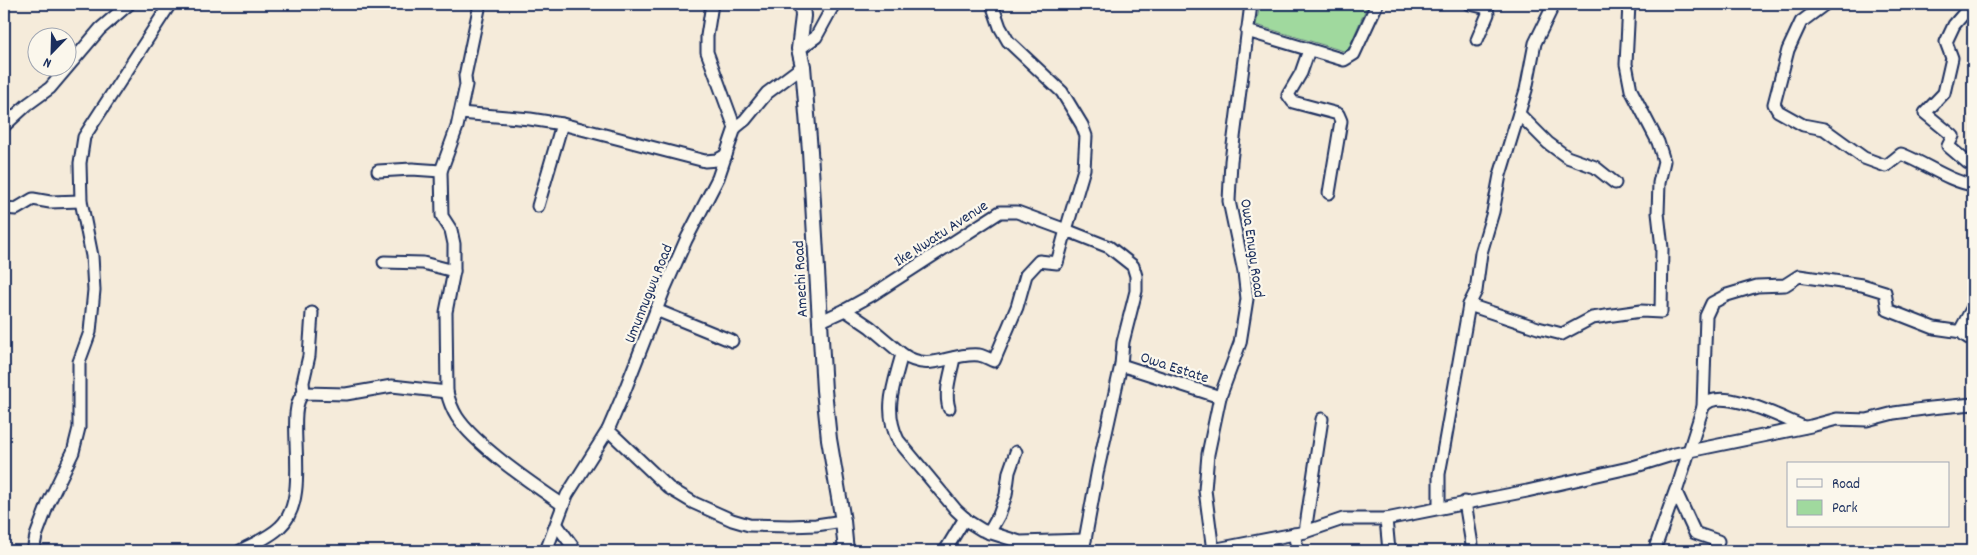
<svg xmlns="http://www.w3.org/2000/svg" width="1977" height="555" font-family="Dekko,sans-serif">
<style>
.green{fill:#a0d99e;stroke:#5e847e}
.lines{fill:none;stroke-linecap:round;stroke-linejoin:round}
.minor-casing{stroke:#1b2f5e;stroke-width:15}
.major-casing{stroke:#1b2f5e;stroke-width:18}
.minor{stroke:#fbf7ec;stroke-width:11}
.major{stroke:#fbf7ec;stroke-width:14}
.labels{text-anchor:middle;stroke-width:4.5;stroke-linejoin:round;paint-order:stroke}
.street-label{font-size:16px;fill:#1b2f5e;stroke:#fbf7ec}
</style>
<rect width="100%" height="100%" fill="#f5ebda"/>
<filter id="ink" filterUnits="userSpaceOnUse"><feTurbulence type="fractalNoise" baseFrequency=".02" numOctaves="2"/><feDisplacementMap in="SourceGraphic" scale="10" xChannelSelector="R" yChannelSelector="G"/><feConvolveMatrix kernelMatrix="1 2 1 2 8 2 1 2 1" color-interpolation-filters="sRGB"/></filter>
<g filter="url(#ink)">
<polygon class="green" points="1260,4 1368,4 1347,52 1256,25"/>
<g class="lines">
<g class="minor-casing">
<g id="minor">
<path d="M480,4L465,76L466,85L457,127L441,171L442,216L451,230L454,244V271L446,312L447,392C449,401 452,409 457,417C476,446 534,485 563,505"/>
<polyline points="712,4 707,36 707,52 735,128"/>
<polyline points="1470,4 1487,8 1488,14 1477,40"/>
<path d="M1825,4L1801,22L1788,50L1774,104L1778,111L1803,125L1824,129L1864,158L1886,166L1901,154C1925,163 1948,181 1973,185"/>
<polyline points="1247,31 1344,60 1354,54 1377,4"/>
<polyline points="799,49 816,37 834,4"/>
<polyline points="1309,50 1301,73 1288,95 1293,102 1338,114 1341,121 1329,193"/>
<polyline points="460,113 530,119 562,124 705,161 717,160 726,155"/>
<polyline points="1519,114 1548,143 1567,157 1595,167 1615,183"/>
<polyline points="4,126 28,104 50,88 100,29 129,4"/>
<polyline points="1968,163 1948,146 1953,136 1925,113 1944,93 1952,58 1946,42 1954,25 1972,4"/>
<polyline points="378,171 412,169 441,171"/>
<polyline points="538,206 562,124"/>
<polyline points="4,208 16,209 33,199 50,202 81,201"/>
<polyline points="384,262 423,263 454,271"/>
<polyline points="1469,305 1538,328 1562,334 1592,318 1641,311 1661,312 1662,248 1658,213 1659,183 1664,161 1658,142 1631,90 1626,64 1629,4"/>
<polyline points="1973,307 1961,329 1964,335 1973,341"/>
<polyline points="656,310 732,341"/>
<path d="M845,310L870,327L902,354C894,385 883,409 898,440L956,510L969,522L982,530L1020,542L1085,540"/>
<polyline points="819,322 845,310 872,295 1000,212 1017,212 1066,230 1084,169 1086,136 1082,125 1062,92 1008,41 1000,27 992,4"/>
<path d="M902,354C931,374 949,352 979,355C984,356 989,359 994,361L1017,307L1026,275L1039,261L1057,263L1066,230L1109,247L1133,266L1136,276V291L1123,342L1121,365L1098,469L1083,551"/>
<polyline points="1121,365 1220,397"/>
<polyline points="304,393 303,382 309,356 312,313"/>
<path d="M1703,407C1718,384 1784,419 1804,427"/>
<path d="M949,408C944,392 951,374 954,358"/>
<polyline points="608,430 669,488 694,503 732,520 749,525 790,526 816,525 843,521"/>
<polyline points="1465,502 1473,551"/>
<polyline points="1439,507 1439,474 1442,458 1469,305 1476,291 1481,253 1493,212 1500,175 1526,90 1535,43 1554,4"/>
<polyline points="1386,519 1389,551"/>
<polyline points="557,525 576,551"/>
<polyline points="1305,532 1322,419"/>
<polyline points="989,533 999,515 1006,495 1009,472 1016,452"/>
<polyline points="1294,534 1298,551"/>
<polyline points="1212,550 1305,532 1343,519 1386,519 1527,491 1633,467 1675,454 1811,426 1837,419 1867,420 1894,413 1931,408 1973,404"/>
<polyline points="33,551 36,536 48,504 73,452 79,428 79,362 90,332 94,290 92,256 81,201 80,163 84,137 170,4"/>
<path d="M240,551C253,544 270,537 280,527C314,496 282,410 304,393L346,394L392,386L447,392"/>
<polyline points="546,551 567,495 608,430 623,395 664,290 686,240 718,178 735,128 745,120 767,93 803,66"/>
<polyline points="945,551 965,518"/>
<polyline points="1213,551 1205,490 1208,454 1220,397 1240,343 1247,299 1244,272 1229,201 1231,161 1251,4"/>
<polyline points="1654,551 1676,489"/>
<polyline points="1719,551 1715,549 1718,541 1695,533 1676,492 1703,407 1706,316 1712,303 1727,295 1757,286 1785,285 1799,276 1862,285 1885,292 1888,310 1934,328 1962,332"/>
</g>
</g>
<g class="major-casing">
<polyline id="major" points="802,4 803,16 799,49 803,66 810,151 824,390 829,439 843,521 846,551"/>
</g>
<use href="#minor" class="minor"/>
<use href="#major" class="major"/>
</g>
</g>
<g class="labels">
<g class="street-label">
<text transform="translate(940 232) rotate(-33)" y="6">Ike Nwatu Avenue</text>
<text transform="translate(1254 248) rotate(82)" y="6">Owa Enugu Road</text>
<text transform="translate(799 279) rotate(-93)" y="6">Amechi Road</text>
<text transform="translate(647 293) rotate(-68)" y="6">Umunnugwu Road</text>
<text transform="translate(1175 366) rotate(18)" y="6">Owa Estate</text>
</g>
</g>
<rect width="1977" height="555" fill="none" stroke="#fbf7ec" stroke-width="20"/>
<rect x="10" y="10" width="1957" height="535" fill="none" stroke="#1b2f5e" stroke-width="2" filter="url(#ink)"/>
<rect x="1787" y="462" width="162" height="65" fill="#fbf7ec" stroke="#a1a7b3"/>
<rect x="1797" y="479" width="25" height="8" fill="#fbf7ec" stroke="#a1a7b3"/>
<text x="1832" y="488" font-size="15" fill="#1b2f5e">Road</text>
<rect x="1797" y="500" width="25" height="15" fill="#a0d99e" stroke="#a1a7b3"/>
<text x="1832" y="512" font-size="15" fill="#1b2f5e">Park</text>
<g transform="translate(52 52) rotate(203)"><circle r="24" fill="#fbf7ec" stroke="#a1a7b3"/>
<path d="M0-4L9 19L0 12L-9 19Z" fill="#1b2f5e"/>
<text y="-8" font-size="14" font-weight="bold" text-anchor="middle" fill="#1b2f5e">N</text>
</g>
</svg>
